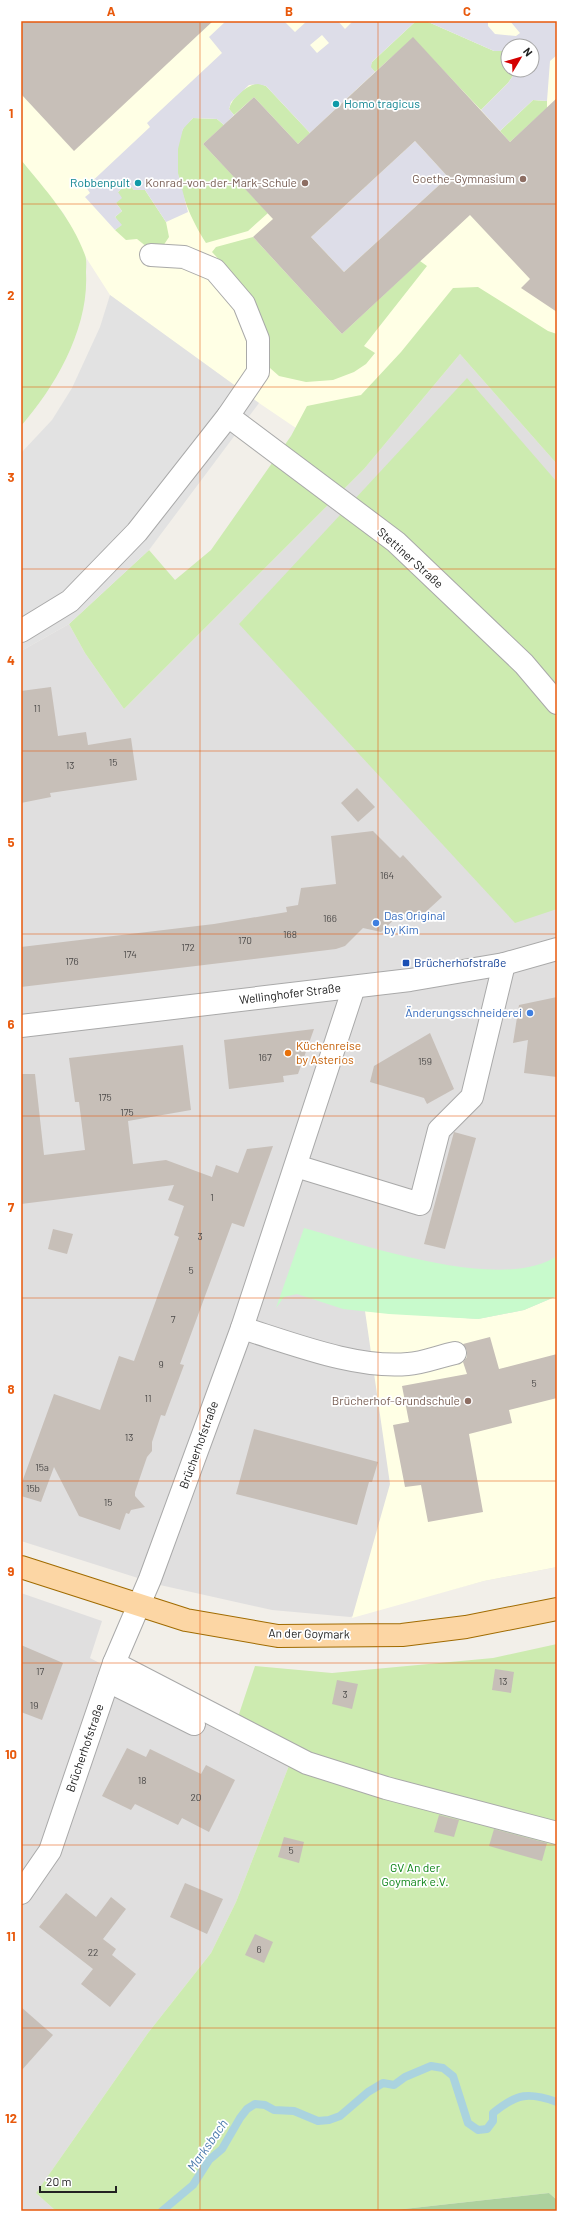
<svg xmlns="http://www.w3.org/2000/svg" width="578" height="2232" font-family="Barlow,sans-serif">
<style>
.residential{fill:#e0dfdf}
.education{fill:#ffffe5;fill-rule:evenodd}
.grass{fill:#cdebb0}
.forest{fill:#add19e}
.park{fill:#c8facc}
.parking{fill:#e2e2e2}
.plaza{fill:#dddde8;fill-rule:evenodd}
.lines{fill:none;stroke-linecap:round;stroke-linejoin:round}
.stream{stroke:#aad3df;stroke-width:8}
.building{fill:#c7bfb8;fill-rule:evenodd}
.minor-casing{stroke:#a9a9a9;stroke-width:24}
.major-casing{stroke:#a06b00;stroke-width:24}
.minor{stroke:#fff;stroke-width:22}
.major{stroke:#fcd6a4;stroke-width:22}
.grid{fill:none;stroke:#e8590c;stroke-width:1;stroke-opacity:0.55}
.culture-dot{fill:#0f9aa8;stroke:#fff;stroke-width:1.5}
.education-dot{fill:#8d6e63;stroke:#fff;stroke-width:1.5}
.shop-dot{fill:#3f7fe0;stroke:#fff;stroke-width:1.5}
.transit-dot{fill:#1a4fb4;stroke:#fff;stroke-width:1.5}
.food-dot{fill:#e8710a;stroke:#fff;stroke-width:1.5}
.labels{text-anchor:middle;stroke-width:3.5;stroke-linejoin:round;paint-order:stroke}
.number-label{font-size:10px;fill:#4b4948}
.culture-label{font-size:12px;fill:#0d838f;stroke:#fff;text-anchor:start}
.education-label{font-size:12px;fill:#785e54;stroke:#fff;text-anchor:end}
.street-label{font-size:12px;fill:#222;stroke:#fff}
.shop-label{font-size:12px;fill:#366cbe;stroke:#fff;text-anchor:start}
.transit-label{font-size:12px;fill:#164399;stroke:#fff;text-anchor:start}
.food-label{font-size:12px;fill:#c56008;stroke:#fff;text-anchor:start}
.park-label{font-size:12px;fill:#0c8416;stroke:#fff}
.water-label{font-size:13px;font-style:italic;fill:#4a7aab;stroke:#fff}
.neatline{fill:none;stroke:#e8590c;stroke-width:1.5}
.grid-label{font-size:13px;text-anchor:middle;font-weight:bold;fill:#e8590c}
</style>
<rect width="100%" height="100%" fill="#f2efe9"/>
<g class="residential">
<polygon points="460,354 557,464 557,1567 484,1581 350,1617 272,1610 160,1585 21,1541 21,651 69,624 85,653 124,709 364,469"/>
<polygon points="21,1593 102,1621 90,1658 290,1763 236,1902 211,1953 148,2033 36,2193 56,2211 21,2211"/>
</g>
<g class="education">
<path d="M21,21H557V347L473,315L318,443L259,403L110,295L85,256L64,214L21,160ZM508,46H532V70H508Z"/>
<polygon points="557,1296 557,1567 484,1581 352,1618 390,1484 365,1311 478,1319 524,1310"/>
</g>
<g class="grass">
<polygon points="416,21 426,21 494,51 508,51 508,70 517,70 508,83 481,110 413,38 375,72 370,67 372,62"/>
<path d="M258,83L266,86L310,133L298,144L254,97L234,115L229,109C232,97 246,86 258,83Z"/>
<polygon points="533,100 547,101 547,108 510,142 500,131"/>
<path d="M193,118L217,119L224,125L203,144L268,213L248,231L206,243C187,214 166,164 183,129C185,125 190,121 193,118Z"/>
<path d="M21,160C45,189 72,219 85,255C87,260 86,268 86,273C89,328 56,386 21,426Z"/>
<polygon points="128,183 134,190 145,190 166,222 169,237 163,246 147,247 137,239 126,240 115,230 121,225 115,217 122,211 116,203 118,192"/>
<polygon points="253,237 342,334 420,261 427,266 364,346 375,353 366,364 354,372 333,380 306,382 279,376 270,368 265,336 236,278 212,252 216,247"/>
<polygon points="478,287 548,331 557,334 557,464 460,354 364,469 124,709 85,653 69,624 149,550 175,580 211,550 291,436 307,406 361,395 401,352 453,288"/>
<polygon points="467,378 557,482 557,909 515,923 239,624"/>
<polygon points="557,1644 557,2200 549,2193 386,2211 56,2211 36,2193 148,2033 211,1953 236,1902 290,1763 233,1732 255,1666 332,1673 493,1658"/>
</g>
<polygon class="forest" points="549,2193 557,2200 557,2211 386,2211"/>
<path class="park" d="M304,1228C364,1245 503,1293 557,1256V1296L524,1310L478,1319L389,1314L343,1309L297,1294L284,1297L276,1308Z"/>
<polygon class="parking" points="110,295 259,403 149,550 69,624 21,651 21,453 52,420 72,388 100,327"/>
<g class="plaza">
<path d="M226,21H284L295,32L307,21H338L345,29L353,21H416L372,62L371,67L375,72L310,133L266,86L258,84L249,85L231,102L229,109L234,115L224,125L217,119L193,118L183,129L178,149V173L188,212L166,222L145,190H134L128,183L118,192L122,198L116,203L122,211L115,217L122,225L115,230L85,197L90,193L86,187L150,127L147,123L222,53L209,37ZM322,35L329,43L317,53L310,45Z"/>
<polygon points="426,21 488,21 488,26 495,34 516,36 520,33 510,21 557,21 557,55 550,61 547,101 533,100 500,131 481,110 508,83 517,70 532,70 532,46 508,46 508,51 494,51"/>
<polygon points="415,141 448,177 344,272 311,237"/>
</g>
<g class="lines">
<path class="stream" d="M162,2211L193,2185L209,2160L222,2149L240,2118L247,2109L255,2104L265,2105L274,2110L294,2111L318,2121L329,2120L340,2116L368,2092L383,2083L394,2085L405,2077L431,2066L443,2068L453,2076L468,2123L478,2130L487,2129L493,2121V2113C517,2093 529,2092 557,2102"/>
</g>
<g class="building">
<polygon points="21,21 213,21 74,151 21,94"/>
<path d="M413,37L510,142L557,98V312L521,288L530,279L470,215L342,334L253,237L273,219L203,144L254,97L298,144ZM415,141L448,177L344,272L311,237Z"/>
<polygon points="51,687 58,736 86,732 88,745 131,738 137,780 50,793 51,797 21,803 21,691"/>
<polygon points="357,788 375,807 358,822 341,803"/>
<polygon points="373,831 400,858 403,855 442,897 419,918 401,913 381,932 363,928 345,946 336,949 21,987 21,947 214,924 287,912 286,907 298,905 301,888 336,884 331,836"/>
<polygon points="557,997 557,1077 524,1073 528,1040 513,1043 519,1005"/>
<polygon points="314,1029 298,1074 283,1076 284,1082 229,1089 224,1040"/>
<polygon points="430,1033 454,1089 427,1104 424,1098 370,1082 374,1066"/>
<polygon points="183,1045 191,1110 128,1121 133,1164 166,1160 212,1177 216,1165 238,1173 247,1149 273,1146 244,1227 232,1223 180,1364 184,1365 165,1416 161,1415 152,1442 152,1451 147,1457 135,1492 135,1496 145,1507 131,1510 129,1514 126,1513 120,1530 79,1516 54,1467 41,1502 21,1496 21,1485 54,1394 100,1410 119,1356 134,1361 179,1237 174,1235 184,1206 168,1200 174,1185 21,1204 21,1074 35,1074 44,1155 85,1150 79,1102 75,1102 69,1058"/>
<polygon points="454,1132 476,1138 445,1249 424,1244"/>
<polygon points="53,1229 73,1234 67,1254 48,1249"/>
<polygon points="490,1337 499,1369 557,1354 557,1398 509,1410 512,1423 469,1434 483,1512 428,1522 421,1485 405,1487 393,1425 409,1422 402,1386 467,1374 463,1362 467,1357 467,1351 463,1344"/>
<polygon points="254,1429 378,1462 372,1482 369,1482 357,1525 236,1494"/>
<polygon points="21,1645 63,1663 42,1720 21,1712"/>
<polygon points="495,1669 514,1672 511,1693 492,1690"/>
<polygon points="337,1680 358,1684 352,1709 332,1704"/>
<polygon points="127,1748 146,1757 150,1749 201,1774 206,1765 235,1780 209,1832 182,1818 178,1825 135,1804 131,1810 102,1796"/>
<polygon points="439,1815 459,1820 454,1837 434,1832"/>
<polygon points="494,1829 547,1843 542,1861 489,1846"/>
<polygon points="284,1837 304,1842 299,1863 278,1857"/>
<polygon points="185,1883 223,1899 207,1934 170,1917"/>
<polygon points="66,1893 96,1917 111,1897 126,1909 103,1939 116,1949 112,1955 136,1974 110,2007 81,1984 93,1969 39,1927"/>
<polygon points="255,1934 273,1942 264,1963 245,1955"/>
<polygon points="21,2007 53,2035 21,2071"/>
</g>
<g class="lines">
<g class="minor-casing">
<g id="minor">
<polyline points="228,416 396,542 524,664 557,703"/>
<polyline points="21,631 70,601 137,532 228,416 258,372 258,339 244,304 215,270 184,257 151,255"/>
<polyline points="21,1026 410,980 504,964 557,949"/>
<polyline points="296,1166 420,1204 439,1130 472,1097 504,964"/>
<path d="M242,1328C291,1343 356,1369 408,1364C423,1363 440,1356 455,1353"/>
<polyline points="114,1663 307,1763 386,1788 557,1833"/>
<polyline points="108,1681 194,1724"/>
<polyline points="21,1893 50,1851 114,1663 150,1579 242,1328 354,987"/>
</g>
</g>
<g class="major-casing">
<polyline id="major" points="21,1567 186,1620 278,1636 402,1635 466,1627 557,1609"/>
</g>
<use href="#minor" class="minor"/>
<use href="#major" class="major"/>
</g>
<path class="grid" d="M200,21V2211M378,21V2211M21,204H557M21,387H557M21,569H557M21,751H557M21,934H557M21,1116H557M21,1298H557M21,1481H557M21,1663H557M21,1845H557M21,2028H557"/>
<g class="culture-dot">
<circle cx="336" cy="104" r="4"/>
<circle cx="138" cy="183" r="4"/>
</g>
<g class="education-dot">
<circle cx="523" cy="179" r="4"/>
<circle cx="305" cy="183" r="4"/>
<circle cx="468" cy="1401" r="4"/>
</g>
<g class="shop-dot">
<circle cx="376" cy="923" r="4"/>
<circle cx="530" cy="1013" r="4"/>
</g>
<rect class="transit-dot" x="402" y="959" width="8" height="8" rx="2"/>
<circle class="food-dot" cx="288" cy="1053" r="4"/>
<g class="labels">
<g class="number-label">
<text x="37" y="712">11</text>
<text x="113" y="766">15</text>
<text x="70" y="769">13</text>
<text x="387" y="879">164</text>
<text x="330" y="922">166</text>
<text x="290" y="938">168</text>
<text x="245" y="944">170</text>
<text x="188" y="951">172</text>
<text x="130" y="958">174</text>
<text x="72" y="965">176</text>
<text x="265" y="1061">167</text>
<text x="425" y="1065">159</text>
<text x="105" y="1101">175</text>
<text x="127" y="1116">175</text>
<text x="212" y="1201">1</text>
<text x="200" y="1240">3</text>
<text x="191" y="1274">5</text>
<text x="173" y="1323">7</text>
<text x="161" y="1368">9</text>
<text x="534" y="1387">5</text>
<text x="148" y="1402">11</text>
<text x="129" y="1441">13</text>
<text x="42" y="1471">15a</text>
<text x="33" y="1492">15b</text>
<text x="108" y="1506">15</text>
<text x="40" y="1675">17</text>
<text x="503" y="1685">13</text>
<text x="345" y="1698">3</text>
<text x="34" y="1709">19</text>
<text x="142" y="1784">18</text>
<text x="196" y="1801">20</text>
<text x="291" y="1854">5</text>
<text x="259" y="1953">6</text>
<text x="93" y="1956">22</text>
</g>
<g class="culture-label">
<text x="344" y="108">Homo tragicus</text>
<text x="130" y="187" text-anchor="end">Robbenpult</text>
</g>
<g class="education-label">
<text x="515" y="183">Goethe-Gymnasium</text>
<text x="297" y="187">Konrad-von-der-Mark-Schule</text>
<text x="460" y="1405">Brücherhof-Grundschule</text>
</g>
<g class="street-label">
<text transform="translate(410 558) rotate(42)" y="4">Stettiner Straße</text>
<text transform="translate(290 994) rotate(-7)" y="4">Wellinghofer Straße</text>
<text transform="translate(199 1445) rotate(-70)" y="4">Brücherhofstraße</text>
<text transform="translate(309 1634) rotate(1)" y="4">An der Goymark</text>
<text transform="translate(85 1748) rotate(-71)" y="4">Brücherhofstraße</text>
</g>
<g class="shop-label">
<text x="384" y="920">Das Original<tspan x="384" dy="14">by Kim</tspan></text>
<text x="522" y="1017" text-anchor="end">Änderungsschneiderei</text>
</g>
<g class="transit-label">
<text x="414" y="967">Brücherhofstraße</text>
</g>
<g class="food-label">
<text x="296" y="1050">Küchenreise<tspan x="296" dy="14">by Asterios</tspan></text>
</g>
<g class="park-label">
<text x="415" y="1872">GV An der<tspan x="415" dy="14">Goymark e.V.</tspan></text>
</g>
<g class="water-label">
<text transform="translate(207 2145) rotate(-55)" y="5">Marksbach</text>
</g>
</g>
<rect width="578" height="2232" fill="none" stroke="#ffffff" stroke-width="44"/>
<g transform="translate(520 58) rotate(52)"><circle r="19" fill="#ffffff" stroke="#a7a7a7"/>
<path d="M0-3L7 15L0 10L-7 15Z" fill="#d40000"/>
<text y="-6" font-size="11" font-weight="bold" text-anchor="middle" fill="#222222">N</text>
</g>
<path d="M40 2186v6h76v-6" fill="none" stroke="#222222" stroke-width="2"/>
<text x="46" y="2186" font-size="12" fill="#222222" stroke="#ffffff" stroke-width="3" paint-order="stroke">20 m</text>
<rect x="22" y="22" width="534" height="2188" class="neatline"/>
<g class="grid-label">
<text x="111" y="16">A</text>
<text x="289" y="16">B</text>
<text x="467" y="16">C</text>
<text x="11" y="118">1</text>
<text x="11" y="300">2</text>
<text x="11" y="482">3</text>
<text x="11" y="665">4</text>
<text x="11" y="847">5</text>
<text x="11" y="1029">6</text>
<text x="11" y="1212">7</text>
<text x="11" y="1394">8</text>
<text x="11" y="1576">9</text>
<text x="11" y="1759">10</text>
<text x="11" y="1941">11</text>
<text x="11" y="2123">12</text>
</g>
</svg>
